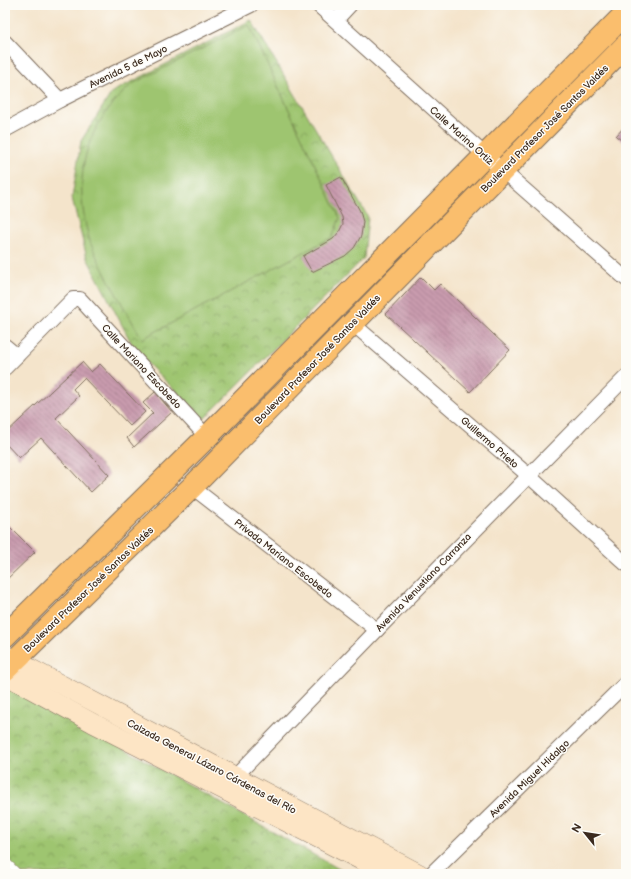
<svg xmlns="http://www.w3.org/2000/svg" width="631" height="879" font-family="'Balsamiq Sans',sans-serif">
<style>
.park{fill:url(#park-crowns);stroke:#6c7847}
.pitch{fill:#9ec570;stroke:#6c7847}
.building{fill:url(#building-back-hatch)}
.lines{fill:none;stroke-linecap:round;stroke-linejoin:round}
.lane-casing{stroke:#7c6b5b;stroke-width:8}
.street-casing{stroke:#7c6b5b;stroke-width:16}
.secondary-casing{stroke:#7c6b5b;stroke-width:20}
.primary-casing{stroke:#7c6b5b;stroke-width:24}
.lane{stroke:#fff;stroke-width:7}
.street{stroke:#fff;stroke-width:14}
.secondary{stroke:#fde5c5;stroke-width:19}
.primary{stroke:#fabe6d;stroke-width:22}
.labels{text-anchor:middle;stroke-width:3;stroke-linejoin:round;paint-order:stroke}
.street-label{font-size:10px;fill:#3b2a1e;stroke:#fdfcf7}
</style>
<defs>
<pattern id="park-crowns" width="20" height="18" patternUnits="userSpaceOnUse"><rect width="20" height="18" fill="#9ec570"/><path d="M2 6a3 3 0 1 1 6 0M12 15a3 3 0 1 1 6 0" fill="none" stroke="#82a05b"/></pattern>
<pattern id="building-back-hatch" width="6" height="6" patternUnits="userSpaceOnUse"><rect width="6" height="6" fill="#c99bae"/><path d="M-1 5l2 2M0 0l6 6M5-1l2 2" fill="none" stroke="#a47f8d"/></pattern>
</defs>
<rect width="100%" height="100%" fill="#fdfcf7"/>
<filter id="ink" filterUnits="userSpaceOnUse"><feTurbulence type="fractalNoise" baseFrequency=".025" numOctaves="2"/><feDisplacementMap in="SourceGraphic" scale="8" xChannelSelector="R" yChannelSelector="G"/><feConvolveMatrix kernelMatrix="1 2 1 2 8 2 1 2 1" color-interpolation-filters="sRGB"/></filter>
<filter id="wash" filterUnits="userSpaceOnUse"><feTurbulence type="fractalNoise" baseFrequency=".012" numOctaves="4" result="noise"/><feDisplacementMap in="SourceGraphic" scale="16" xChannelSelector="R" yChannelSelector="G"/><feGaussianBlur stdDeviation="0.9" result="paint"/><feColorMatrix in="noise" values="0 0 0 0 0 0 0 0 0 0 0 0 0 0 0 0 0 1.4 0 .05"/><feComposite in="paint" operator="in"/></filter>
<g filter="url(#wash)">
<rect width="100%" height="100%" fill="#f4e4cb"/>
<g class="park">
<polygon points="251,20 368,217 364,258 204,419 136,352 87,258 72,198 81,141 112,92"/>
<polygon points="8,684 348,874 5,874 5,687"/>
</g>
<path class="pitch" d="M249,25L340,218L332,237L142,339C125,308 105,277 91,244C87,234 85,220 83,209C77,157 93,119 132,84Z"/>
<g id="blocks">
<g class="building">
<polygon points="626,125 626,144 616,136"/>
<polygon points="341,177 360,211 363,222 361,236 354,248 345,256 312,272 303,256 333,239 339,232 343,224 342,217 326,185"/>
<polygon points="421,277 434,290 440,284 510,350 470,392 386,314"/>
<polygon points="82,362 91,372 100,364 145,412 130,426 84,378 73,389 79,396 56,418 109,475 91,492 41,438 19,458 5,443 5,434"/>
<polygon points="155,392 172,412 134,447 127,438 153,413 143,403"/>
<polygon points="5,522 35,552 5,581"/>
<polygon points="5,868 11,874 5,874"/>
</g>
</g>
</g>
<g filter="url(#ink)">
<use href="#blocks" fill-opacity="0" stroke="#7c6b5b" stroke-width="1"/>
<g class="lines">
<g class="lane-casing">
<polyline id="lane" points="5,860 19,874"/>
</g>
<g class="street-casing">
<g id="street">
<polyline points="318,5 485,155 626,279"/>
<polyline points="336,20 350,5"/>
<polyline points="5,42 60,100"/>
<polyline points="5,130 60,100 251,5"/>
<polyline points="352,323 528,475 626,564"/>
<polyline points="5,346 17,356"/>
<polyline points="5,368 73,299 80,299 207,437"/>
<polyline points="192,487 377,630"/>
<polyline points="229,783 377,630 626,377"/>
<polyline points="431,874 626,683"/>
</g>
</g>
<g class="secondary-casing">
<g id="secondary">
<polyline points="5,655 420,874"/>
<polyline points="5,675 93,723 388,874"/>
</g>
</g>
<g class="primary-casing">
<g id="primary">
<polyline points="5,636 207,437 626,13"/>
<polyline points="5,670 192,487 626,45"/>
</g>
</g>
<use href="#lane" class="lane"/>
<use href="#street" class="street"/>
<use href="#secondary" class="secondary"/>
<use href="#primary" class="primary"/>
</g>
</g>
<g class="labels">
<g class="street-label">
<text transform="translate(128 66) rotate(-26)" y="4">Avenida 5 de Mayo</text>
<text transform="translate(544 128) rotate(-45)" y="4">Boulevard Profesor José Santos Valdés</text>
<text transform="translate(462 135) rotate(42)" y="4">Calle Marino Ortiz</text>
<text transform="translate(317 359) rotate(-46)" y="4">Boulevard Profesor José Santos Valdés</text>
<text transform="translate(142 366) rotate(47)" y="4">Calle Mariano Escobedo</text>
<text transform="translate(490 442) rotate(41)" y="4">Guillermo Prieto</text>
<text transform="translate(284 558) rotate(38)" y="4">Privada Mariano Escobedo</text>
<text transform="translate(423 582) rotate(-46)" y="4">Avenida Venustiano Carranza</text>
<text transform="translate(88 589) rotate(-44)" y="4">Boulevard Profesor José Santos Valdés</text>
<text transform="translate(212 766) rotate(28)" y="4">Calzada General Lázaro Cárdenas del Río</text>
<text transform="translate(529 778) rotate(-44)" y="4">Avenida Miguel Hidalgo</text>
</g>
</g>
<rect width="631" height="879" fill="none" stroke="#fdfcf7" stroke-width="20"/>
<g transform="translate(585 833) rotate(300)" stroke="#fdfcf7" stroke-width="3" paint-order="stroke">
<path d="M0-3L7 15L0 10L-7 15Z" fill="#3b2a1e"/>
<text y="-6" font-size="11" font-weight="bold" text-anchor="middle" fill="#3b2a1e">N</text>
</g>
</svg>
